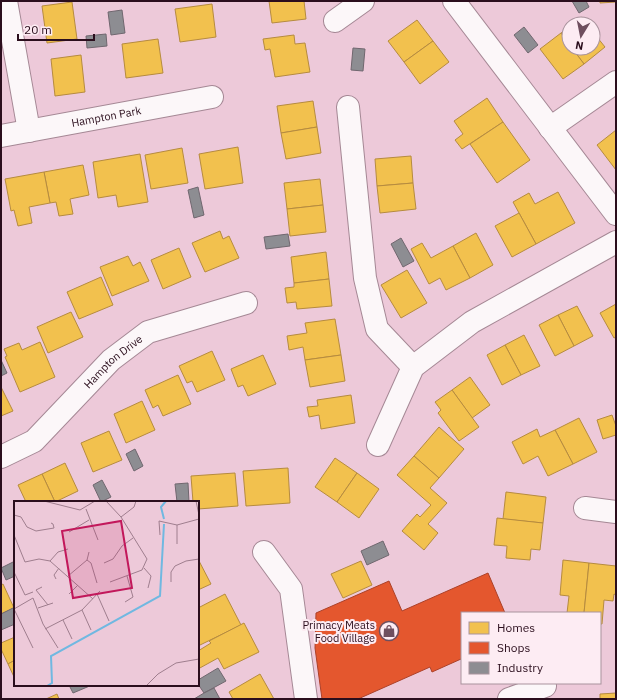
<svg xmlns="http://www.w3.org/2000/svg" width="617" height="700" font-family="'IBM Plex Sans',sans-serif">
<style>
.homes{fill:#f2c14e;stroke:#b68b3f}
.shops{fill:#e4572e;stroke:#ac4129}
.industry{fill:#8d8d92;stroke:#70676f}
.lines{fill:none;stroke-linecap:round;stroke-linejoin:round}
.minor-casing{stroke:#a58895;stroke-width:24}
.minor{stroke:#fcf7f9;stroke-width:22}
.labels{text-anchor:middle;stroke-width:4;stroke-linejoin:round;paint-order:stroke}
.street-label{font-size:11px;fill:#2b0e1d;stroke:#fdecf3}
.poi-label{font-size:11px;fill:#2b0e1d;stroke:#fdecf3;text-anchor:end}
.inset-river{fill:none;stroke:#70b8e1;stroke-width:2}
.inset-road{fill:none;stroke:#9f7e8e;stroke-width:1}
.view{fill:#c2185b;fill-opacity:0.15;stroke:#c2185b;stroke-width:2}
.inset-edge{fill:none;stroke:#2b0e1d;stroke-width:2}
</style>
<rect width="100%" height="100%" fill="#edc9d9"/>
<g class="homes">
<polygon points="269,1 304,1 306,19 272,23"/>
<polygon points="600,1 616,1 616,2 600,3"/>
<polygon points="72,2 77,39 47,43 42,6"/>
<polygon points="212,4 216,37 180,42 175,9"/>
<polygon points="582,17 587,24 573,24"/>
<polygon points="417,20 433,41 404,62 388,41"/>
<polygon points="569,27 569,44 561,33"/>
<polygon points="593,32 605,47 584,64 572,48 593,48"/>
<polygon points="561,33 569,44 569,48 572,48 584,64 563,79 540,49"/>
<polygon points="294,35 295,44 305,43 310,72 275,77 270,49 265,50 263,39"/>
<polygon points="158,39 163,73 126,78 122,44"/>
<polygon points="433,41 449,62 420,84 404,62"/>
<polygon points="81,55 85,92 55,96 51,59"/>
<polygon points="487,98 503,122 462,149 455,140 463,134 454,121"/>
<polygon points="313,101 317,127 281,133 277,106"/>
<polygon points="503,122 530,160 497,183 470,144"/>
<polygon points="317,127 321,153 286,159 281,133"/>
<polygon points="616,130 616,170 597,145"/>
<polygon points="238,147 243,183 205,189 199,154"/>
<polygon points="182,148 188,183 151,189 145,155"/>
<polygon points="140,154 148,202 118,207 116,195 98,198 93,162"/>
<polygon points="411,156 413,183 377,186 375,159"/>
<polygon points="83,165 89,195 70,199 73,214 59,216 56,202 50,203 44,172"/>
<polygon points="44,172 50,203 29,207 32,223 18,226 14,210 11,211 5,179"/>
<polygon points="320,179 323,205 287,209 284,183"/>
<polygon points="413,183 416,209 380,213 377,186"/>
<polygon points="558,192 575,223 536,244 513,202 529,193 535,204"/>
<polygon points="323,205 326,232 290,236 287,209"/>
<polygon points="519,213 536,244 512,257 495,226"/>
<polygon points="220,231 223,239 229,236 239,258 205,272 192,243"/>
<polygon points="476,233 493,265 470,278 453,246"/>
<polygon points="422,243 431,258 453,246 470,278 446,290 440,278 429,284 411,249"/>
<polygon points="179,248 191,277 163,289 151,260"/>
<polygon points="326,252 329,279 294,283 291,257"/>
<polygon points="128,256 133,266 140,262 149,281 112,296 100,267"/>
<polygon points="407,270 427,303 401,318 381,285"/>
<polygon points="101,277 113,305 79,319 67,292"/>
<polygon points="329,279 332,306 297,309 296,302 287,303 285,288 294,287 294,283"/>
<polygon points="616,304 616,337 614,338 600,313"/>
<polygon points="577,306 593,336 574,346 558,315"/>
<polygon points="71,312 83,337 48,353 37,327"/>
<polygon points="558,315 574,346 555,356 539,325"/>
<polygon points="335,319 341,355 305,360 303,347 289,350 287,336 307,333 305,323"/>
<polygon points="524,335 540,366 521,375 505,345"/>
<polygon points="40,342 55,377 20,392 5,357 7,356 4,349 19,343 22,350"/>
<polygon points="505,345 521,375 502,385 487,355"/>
<polygon points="212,351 225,380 197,392 192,381 187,383 179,366"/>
<polygon points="263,355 276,384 248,396 243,385 238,387 231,369"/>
<polygon points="341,355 345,381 310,387 305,360"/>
<polygon points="178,375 191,404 163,416 158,405 153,408 145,390"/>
<polygon points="470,377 490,405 472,418 452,390"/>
<polygon points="1,387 13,411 1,416"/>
<polygon points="452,390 479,427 459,441 438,413 441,410 435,402"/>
<polygon points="351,395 355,423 321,429 319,415 309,417 307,407 318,406 317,400"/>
<polygon points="142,401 155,430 126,443 114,414"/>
<polygon points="612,415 616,426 616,435 603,439 597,420"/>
<polygon points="579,418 597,452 573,464 555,430"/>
<polygon points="439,427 464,449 439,478 414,456"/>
<polygon points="537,429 540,437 555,430 573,464 548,476 538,456 523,464 512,442"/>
<polygon points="109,431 122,460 93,472 81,443"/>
<polygon points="414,456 439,478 430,488 447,503 428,524 438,533 424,550 402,531 417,514 420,517 431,505 397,475"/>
<polygon points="335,458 357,473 337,502 315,487"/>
<polygon points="65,463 78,491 55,502 42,474"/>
<polygon points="288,468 290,503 246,506 243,471"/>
<polygon points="235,473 238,506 198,509 198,502 193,502 191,476"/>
<polygon points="357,473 379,489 359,518 337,502"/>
<polygon points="42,474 55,502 26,502 18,485"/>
<polygon points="506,492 546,497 543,523 503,519"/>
<polygon points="497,518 543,523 540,550 531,549 530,560 506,558 507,546 494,545"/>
<polygon points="198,559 211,584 198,590"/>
<polygon points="563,560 589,563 584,613 567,613 569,596 560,595"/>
<polygon points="361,561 372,585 343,598 331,574"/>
<polygon points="589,563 616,566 616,595 614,594 613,601 604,600 602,624 600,624 600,613 584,613"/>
<polygon points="3,584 14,608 1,614 1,585"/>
<polygon points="225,594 241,625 198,646 198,608"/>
<polygon points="244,623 259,652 224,669 218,658 198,669 198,651 211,643 209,641"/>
<polygon points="15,637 15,660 8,664 1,649 1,643"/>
<polygon points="15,660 15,679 8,664"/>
<polygon points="260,674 274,699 233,699 229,692"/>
<polygon points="616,693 616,699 600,699 600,694"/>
<polygon points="57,694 59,699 46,699"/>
</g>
<polygon class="shops" points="488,573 505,613 462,613 462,662 461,659 432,672 430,667 358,699 322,699 315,648 316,613 389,581 402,611"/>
<g class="industry">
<polygon points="572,1 586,1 589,7 579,13"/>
<polygon points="122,10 125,33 111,35 108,12"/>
<polygon points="524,27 538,45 528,53 514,35"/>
<polygon points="106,34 107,46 87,48 86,36"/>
<polygon points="353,48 365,49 363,71 351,70"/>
<polygon points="198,187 204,215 194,218 188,190"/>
<polygon points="288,234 290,246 266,249 264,237"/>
<polygon points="401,238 414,261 403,267 391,244"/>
<polygon points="1,360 7,373 1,376"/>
<polygon points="135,449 143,466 134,471 126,454"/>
<polygon points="102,480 111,497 101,502 93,485"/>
<polygon points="188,483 189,502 177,502 175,484"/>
<polygon points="383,541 389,555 367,565 361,551"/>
<polygon points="15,561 15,576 6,580 1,568"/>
<polygon points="15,607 15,624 1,630 1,614"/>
<polygon points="218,668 226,681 204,693 198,684 198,680"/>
<polygon points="69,685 92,685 73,693"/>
<polygon points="214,688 220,699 194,699 204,693"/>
</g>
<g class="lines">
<g class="minor-casing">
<g id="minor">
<polyline points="6,1 29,131"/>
<polyline points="454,1 616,214"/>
<polyline points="335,21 363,1"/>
<polyline points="348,107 365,278 377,329 413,367"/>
<polyline points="550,128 616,82"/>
<path id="s1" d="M1,136L212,97"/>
<polyline points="378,445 413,367 472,322 616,242"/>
<path id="s2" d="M1,457L34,441L111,360L148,332L246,303"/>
<polyline points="585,508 616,512"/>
<polyline points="264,552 291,589 306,699"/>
<polyline points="509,699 545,686"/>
</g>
</g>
<use href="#minor" class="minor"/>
</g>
<defs>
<g id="shop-ring" transform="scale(1)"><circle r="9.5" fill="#fdecf3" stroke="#6f4f5f" stroke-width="1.5"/><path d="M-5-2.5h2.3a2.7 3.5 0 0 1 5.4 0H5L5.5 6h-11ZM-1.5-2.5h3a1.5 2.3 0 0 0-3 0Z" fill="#6f4f5f"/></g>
</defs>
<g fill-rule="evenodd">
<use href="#shop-ring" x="389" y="631"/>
</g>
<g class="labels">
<g class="street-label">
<text dy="4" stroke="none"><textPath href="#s1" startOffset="107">Hampton Park</textPath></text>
<text dy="4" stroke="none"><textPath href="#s2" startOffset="149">Hampton Drive</textPath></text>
</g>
<g class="poi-label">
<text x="375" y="629">Primacy Meats<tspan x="375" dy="13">Food Village</tspan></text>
</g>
</g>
<g transform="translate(14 501)">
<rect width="185" height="185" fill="#edc9d9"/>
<path class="inset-river" d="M150,18L147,6L152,0M33,185L38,182L37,155L146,95L150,23"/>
<path class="inset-road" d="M30,0L66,9L81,0M92,0L107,16L133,58L128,69L96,81M182,0L185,14M72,8L84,39M0,14L7,16L13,26L22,30L40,27L39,23L37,22M107,16L120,6L122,0M55,31L75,19M0,34L11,61L25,58L36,60L79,98M146,34L145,20L163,24M163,43V24L185,18M73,59L77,62L83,82M36,60L44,51L54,48M90,62L99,58L108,45L119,37M130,67L137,75L134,87M0,71L11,94L19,91M54,75L73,59L75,51M42,78L40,74L45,67M157,81V71L161,65L172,60L185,58M28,86L22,89L34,104M55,93L64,84M83,93L95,120M111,101L119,96L113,75M24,107L39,102M68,109L77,129M49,119L58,138M31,128L68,109L86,90M19,147L0,108L19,97L29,123L44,147M132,185L144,173L162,162L185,158"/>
<path class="view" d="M107,20L118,87L59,97L48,30Z"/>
<rect width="185" height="185" class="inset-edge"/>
</g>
<rect width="617" height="700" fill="none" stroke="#2b0e1d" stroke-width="4"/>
<rect x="461" y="612" width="140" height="72" fill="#fdecf3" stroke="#a9939d"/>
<rect x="469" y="622" width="20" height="12" fill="#f2c14e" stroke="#a9939d"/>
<text x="497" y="632" font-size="12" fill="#2b0e1d">Homes</text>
<rect x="469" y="642" width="20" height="12" fill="#e4572e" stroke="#a9939d"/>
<text x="497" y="652" font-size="12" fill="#2b0e1d">Shops</text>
<rect x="469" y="662" width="20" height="12" fill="#8d8d92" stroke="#a9939d"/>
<text x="497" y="672" font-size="12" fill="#2b0e1d">Industry</text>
<g transform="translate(581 36) rotate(190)"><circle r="19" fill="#fdecf3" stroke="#a9939d"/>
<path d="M0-3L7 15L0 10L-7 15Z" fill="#6f4f5f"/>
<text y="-6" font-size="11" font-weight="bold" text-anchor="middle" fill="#2b0e1d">N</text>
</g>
<path d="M18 34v6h76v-6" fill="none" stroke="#2b0e1d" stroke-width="2"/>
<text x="24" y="34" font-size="12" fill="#2b0e1d" stroke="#fdecf3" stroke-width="3" paint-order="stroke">20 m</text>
</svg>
